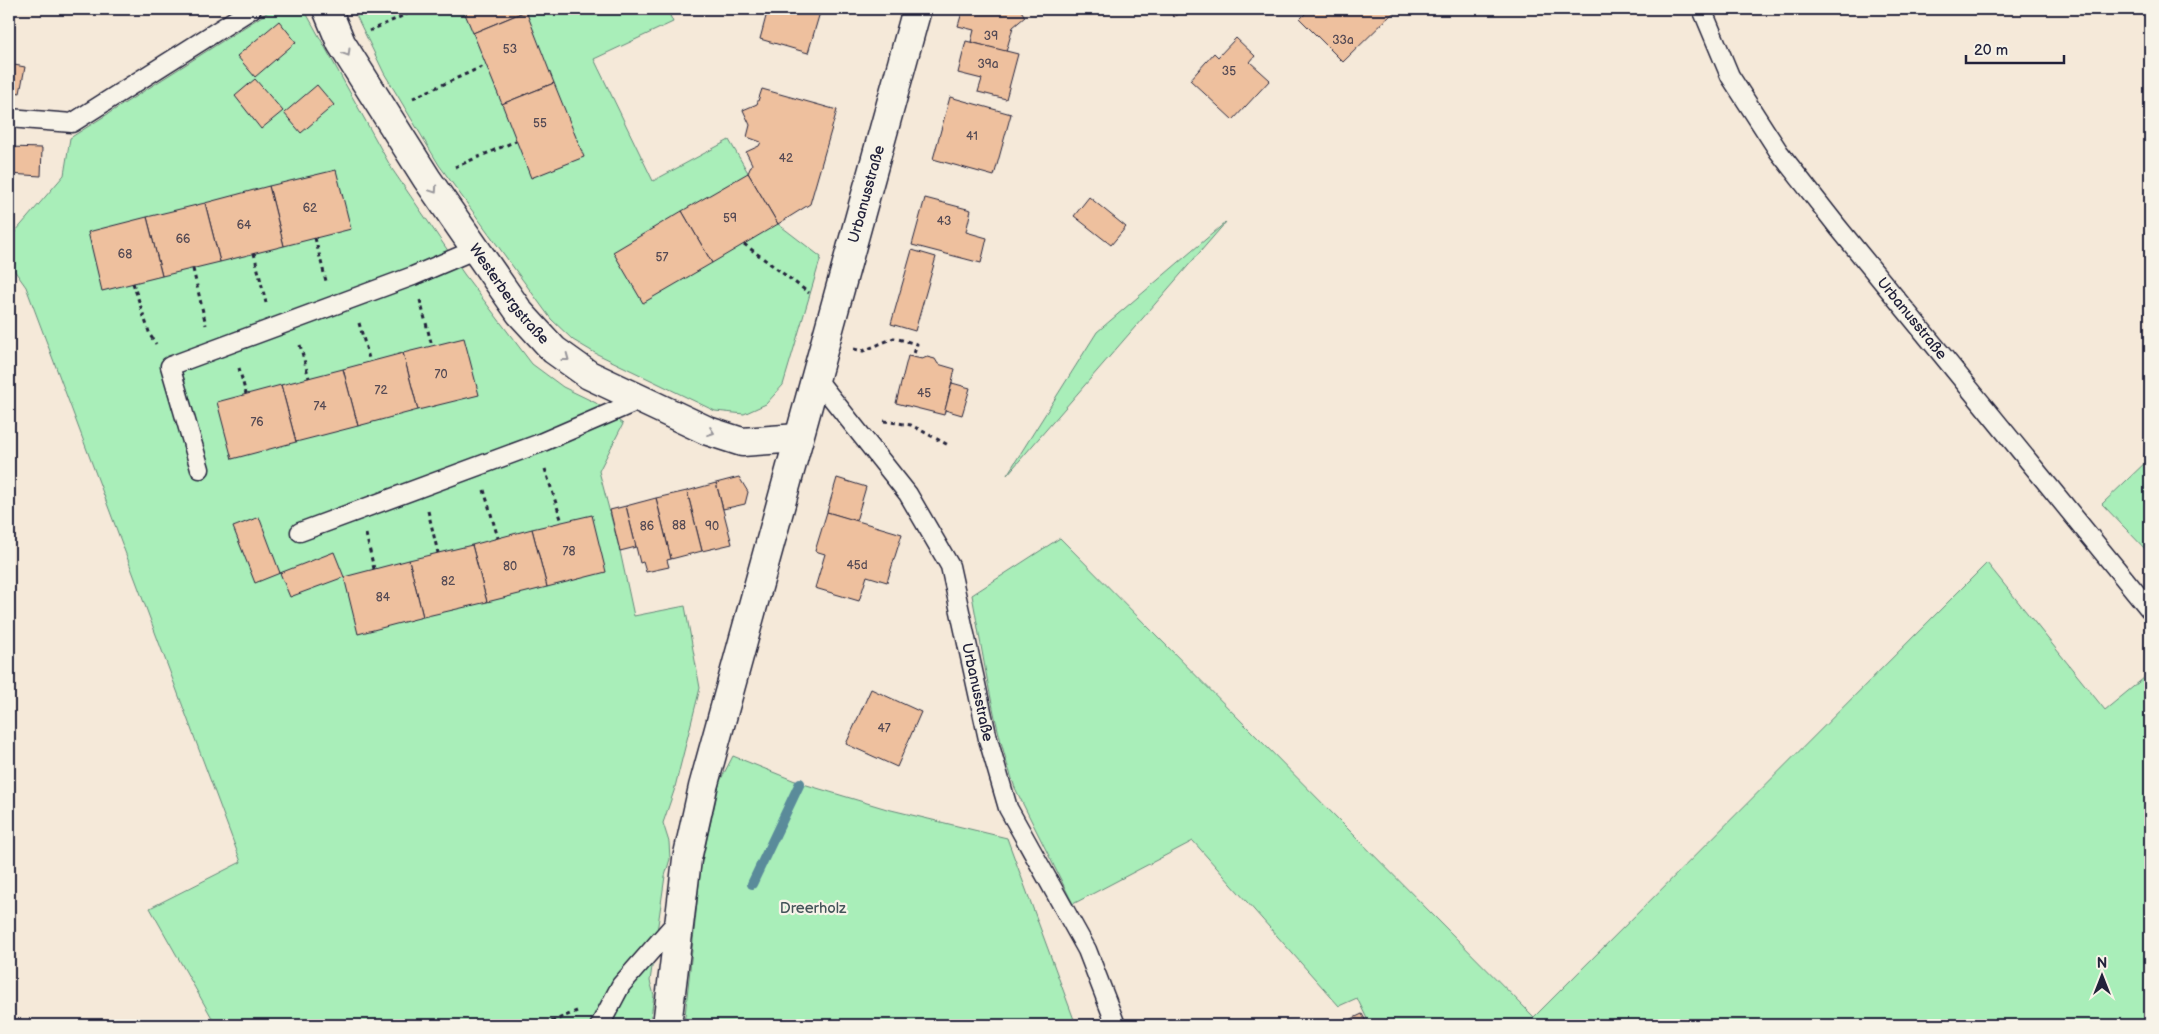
<svg xmlns="http://www.w3.org/2000/svg" width="2159" height="1034" font-family="'Balsamiq Sans',sans-serif">
<style>
.green{fill:#a9eeb9;stroke:#66887a}
.lines{fill:none;stroke-linecap:round;stroke-linejoin:round}
.stream{stroke:#5a8b9a;stroke-width:10}
.building{fill:#eec09e;stroke:#22223b}
.lane-casing{stroke:#22223b;stroke-width:21}
.street-casing{stroke:#22223b;stroke-width:31}
.path{stroke:#22223b;stroke-width:3;stroke-dasharray:4 4;stroke-linecap:butt}
.lane{stroke:#f7f3e8;stroke-width:18}
.street{stroke:#f7f3e8;stroke-width:28}
.oneway{stroke:#97959a}
.labels{text-anchor:middle;stroke-width:4.5;stroke-linejoin:round;paint-order:stroke}
.number-label{font-size:12px;fill:#554a54}
.street-label{font-size:15px;fill:#22223b;stroke:#f7f3e8}
.park-label{font-size:15px;fill:#44555a;stroke:#f7f3e8}
</style>
<rect width="100%" height="100%" fill="#f5e9d9"/>
<filter id="ink" filterUnits="userSpaceOnUse"><feTurbulence type="fractalNoise" baseFrequency=".02" numOctaves="2"/><feDisplacementMap in="SourceGraphic" scale="10" xChannelSelector="R" yChannelSelector="G"/><feConvolveMatrix kernelMatrix="1 2 1 2 8 2 1 2 1" color-interpolation-filters="sRGB"/></filter>
<g filter="url(#ink)">
<g class="green">
<polygon points="273,9 304,9 392,169 464,274 532,364 563,387 596,403 623,424 599,471 620,551 634,616 685,606 700,688 674,791 663,823 669,842 670,859 665,876 650,981 654,995 650,1025 216,1025 150,908 241,862 26,287 9,263 9,239 64,175 70,138"/>
<polygon points="353,9 667,9 673,22 594,59 653,181 729,140 778,224 821,257 783,385 766,404 744,414 715,411 595,353 573,340 551,319 439,165 384,73"/>
<polygon points="1226,222 1007,475 1097,332"/>
<polygon points="2150,458 2150,554 2102,504"/>
<path d="M1060,538L1534,1017L1987,563L2105,710L2150,673V1025H1370L1357,998L1339,1006L1193,841L1073,904L1015,788C993,726 984,660 972,595Z"/>
<polygon points="733,756 800,783 887,809 1007,838 1076,1025 684,1025 701,866 720,781"/>
</g>
<g class="lines">
<polyline class="stream" points="752,884 800,783"/>
</g>
<g class="building">
<polygon points="120,9 145,9 145,12"/>
<polygon points="463,9 525,9 526,11 473,33"/>
<polygon points="768,9 821,9 808,53 760,39"/>
<polygon points="963,9 1020,9 1025,17 1013,27 1006,52 971,42 974,30 958,26"/>
<polygon points="1166,9 1183,9 1174,17"/>
<polygon points="1310,9 1397,9 1343,62 1300,19"/>
<polygon points="526,11 554,83 502,104 473,33"/>
<polygon points="279,21 296,42 255,77 237,56"/>
<polygon points="1236,38 1255,56 1250,62 1270,80 1233,120 1190,80 1214,53 1218,57"/>
<polygon points="966,41 1018,54 1006,99 978,92 982,79 958,73"/>
<polygon points="9,64 25,67 20,93 9,91"/>
<polygon points="255,79 283,111 261,129 235,96"/>
<polygon points="554,83 584,157 531,178 502,104"/>
<polygon points="317,85 334,105 301,133 284,113"/>
<polygon points="762,89 837,110 810,204 778,224 748,173 752,164 746,152 759,146 761,142 747,137 750,125 743,110 757,104"/>
<polygon points="950,97 1011,114 994,176 933,159"/>
<polygon points="9,147 42,148 41,176 9,174"/>
<polygon points="336,170 351,229 284,246 269,186"/>
<polygon points="748,173 778,224 712,263 682,211"/>
<polygon points="269,186 284,246 220,262 205,203"/>
<polygon points="1089,197 1126,227 1111,245 1074,216"/>
<polygon points="925,198 971,210 966,232 987,238 981,263 912,245"/>
<polygon points="205,203 220,262 162,276 147,217"/>
<polygon points="682,211 712,263 643,303 613,252"/>
<polygon points="147,217 162,276 102,291 88,232"/>
<polygon points="912,250 936,257 915,331 891,324"/>
<polygon points="464,338 479,395 418,410 403,353"/>
<polygon points="403,353 418,410 358,426 343,369"/>
<polygon points="908,356 922,359 927,357 935,359 938,364 955,369 944,415 896,403"/>
<polygon points="343,369 358,426 296,442 281,385"/>
<polygon points="952,383 970,388 962,415 945,410"/>
<polygon points="281,385 296,442 232,459 217,402"/>
<polygon points="739,477 748,492 745,504 723,509 716,483"/>
<polygon points="837,478 866,487 856,521 827,512"/>
<polygon points="716,483 732,544 702,551 687,491"/>
<polygon points="687,491 702,551 671,559 656,498"/>
<polygon points="656,498 671,559 667,560 669,567 646,572 643,562 640,563 626,506"/>
<polygon points="626,506 636,547 620,551 610,510"/>
<polygon points="827,512 902,534 887,582 867,576 859,601 815,588 825,554 815,551"/>
<polygon points="592,515 606,572 547,587 532,529"/>
<polygon points="259,517 280,573 255,583 233,527"/>
<polygon points="532,529 547,587 487,602 472,545"/>
<polygon points="472,545 487,602 423,617 409,560"/>
<polygon points="334,552 344,577 290,597 280,573"/>
<polygon points="409,560 423,617 358,634 344,577"/>
<polygon points="871,689 921,712 897,767 846,744"/>
<polygon points="1362,1014 1368,1025 1339,1025"/>
</g>
<g class="lines">
<g class="lane-casing">
<g id="lane">
<path id="s1" d="M1702,9L1730,76L1779,152L1837,226L2150,610"/>
<polyline points="9,118 72,123 252,9"/>
<path id="s2" d="M815,377L908,494L950,566L988,739L1008,808L1087,950L1116,1025"/>
<polyline points="200,469 170,366 413,276 474,250"/>
<polyline points="300,532 538,444 640,400"/>
<polyline points="600,1025 621,985 678,920"/>
</g>
</g>
<g class="street-casing">
<g id="street">
<path id="s3" d="M327,9L341,43L427,179L520,313L554,350L589,375L708,431L742,442L798,438"/>
<path id="s4" d="M667,1025L687,859L703,787L917,9"/>
</g>
</g>
<g class="path">
<polyline points="369,31 418,9"/>
<polyline points="413,98 486,65"/>
<polyline points="455,167 516,141"/>
<polyline points="315,238 326,281"/>
<polyline points="744,244 809,293"/>
<polyline points="254,253 266,303"/>
<polyline points="193,269 206,325"/>
<polyline points="133,283 150,335 156,344"/>
<polyline points="420,300 432,346"/>
<polyline points="359,323 370,362"/>
<polyline points="300,345 309,378"/>
<polyline points="854,349 863,351 894,338 917,344 913,357"/>
<polyline points="239,368 246,394"/>
<polyline points="884,421 911,425 950,446"/>
<polyline points="545,469 562,522"/>
<polyline points="484,490 498,538"/>
<polyline points="428,511 438,553"/>
<polyline points="366,534 374,569"/>
<polyline points="544,1025 577,1011"/>
</g>
<use href="#lane" class="lane"/>
<use href="#street" class="street"/>
</g>
<defs><path id="oneway-chevron" d="M-2-3.5L2.5 0L-2 3.5" fill="none" stroke-width="1.6" stroke-linecap="round" stroke-linejoin="round" transform="scale(1.25)"/></defs>
<g class="oneway">
<use href="#oneway-chevron" transform="translate(347 53) rotate(59)"/>
<use href="#oneway-chevron" transform="translate(434 190) rotate(56)"/>
<use href="#oneway-chevron" transform="translate(566 358) rotate(37)"/>
<use href="#oneway-chevron" transform="translate(711 432) rotate(20)"/>
</g>
</g>
<g class="labels">
<g class="number-label">
<text x="991" y="40">39</text>
<text x="1343" y="44">33a</text>
<text x="510" y="53">53</text>
<text x="988" y="68">39a</text>
<text x="1229" y="75">35</text>
<text x="540" y="127">55</text>
<text x="972" y="140">41</text>
<text x="786" y="162">42</text>
<text x="310" y="212">62</text>
<text x="730" y="222">59</text>
<text x="944" y="225">43</text>
<text x="244" y="229">64</text>
<text x="183" y="243">66</text>
<text x="125" y="258">68</text>
<text x="662" y="261">57</text>
<text x="441" y="378">70</text>
<text x="381" y="394">72</text>
<text x="924" y="397">45</text>
<text x="320" y="410">74</text>
<text x="257" y="426">76</text>
<text x="679" y="529">88</text>
<text x="647" y="530">86</text>
<text x="712" y="530">90</text>
<text x="569" y="555">78</text>
<text x="857" y="569">45d</text>
<text x="510" y="570">80</text>
<text x="448" y="585">82</text>
<text x="383" y="601">84</text>
<text x="884" y="732">47</text>
</g>
<g class="street-label">
<text dy="5" stroke="none"><textPath href="#s4" startOffset="856">Urbanusstraße</textPath></text>
<text dy="5" stroke="none"><textPath href="#s3" startOffset="339">Westerbergstraße</textPath></text>
<text dy="5" stroke="none"><textPath href="#s1" startOffset="376">Urbanusstraße</textPath></text>
<text dy="5" stroke="none"><textPath href="#s2" startOffset="362">Urbanusstraße</textPath></text>
</g>
<g class="park-label">
<text x="813" y="913">Dreerholz</text>
</g>
</g>
<rect width="2159" height="1034" fill="none" stroke="#f7f3e8" stroke-width="30"/>
<rect x="15" y="15" width="2129" height="1004" fill="none" stroke="#22223b" stroke-width="2" filter="url(#ink)"/>
<g transform="translate(2102 976)" stroke="#f7f3e8" stroke-width="4" paint-order="stroke">
<path d="M0-4L9 19L0 12L-9 19Z" fill="#22223b"/>
<text y="-8" font-size="14" font-weight="bold" text-anchor="middle" fill="#22223b">N</text>
</g>
<path d="M1966 55v8h98v-8" fill="none" stroke="#22223b" stroke-width="2.5"/>
<text x="1974" y="55" font-size="15" fill="#22223b" stroke="#f7f3e8" stroke-width="4" paint-order="stroke">20 m</text>
</svg>
